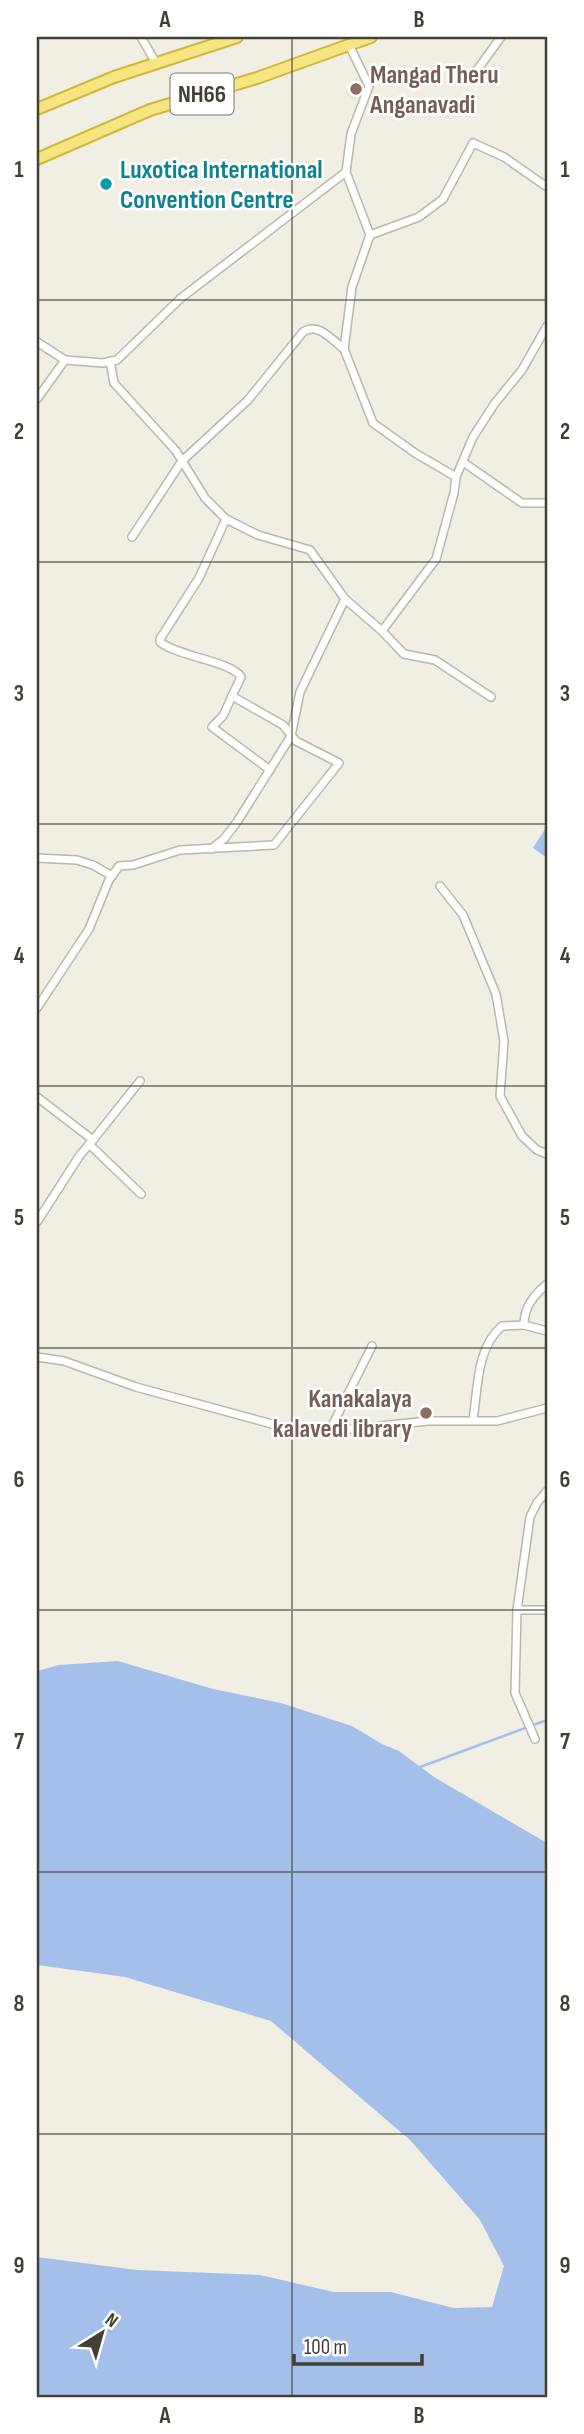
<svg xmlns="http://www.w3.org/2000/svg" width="584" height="2434" font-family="'Sofia Sans Condensed',sans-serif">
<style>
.education{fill:#e9e7cf}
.water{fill:#a4c0ea}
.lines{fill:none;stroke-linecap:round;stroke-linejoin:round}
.stream{stroke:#a4c0ea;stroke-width:2.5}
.minor-casing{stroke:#bbb8a8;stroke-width:10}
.trunk-casing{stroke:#d2b73d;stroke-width:14}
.minor{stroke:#fff;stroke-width:7}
.trunk{stroke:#f6e682;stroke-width:10}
.grid{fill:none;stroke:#424035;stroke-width:2;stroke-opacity:0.55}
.education-dot{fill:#8d6e63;stroke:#fff;stroke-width:2.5}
.culture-dot{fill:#0f9aa8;stroke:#fff;stroke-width:2.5}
.labels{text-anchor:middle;stroke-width:5;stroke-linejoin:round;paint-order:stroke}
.shield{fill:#fff;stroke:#7b7972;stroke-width:2}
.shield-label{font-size:24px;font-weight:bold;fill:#424035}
.education-label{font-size:26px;font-weight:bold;fill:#785e54;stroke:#fff;text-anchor:start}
.culture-label{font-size:26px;font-weight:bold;fill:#0d838f;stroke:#fff;text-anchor:start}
.neatline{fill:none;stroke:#424035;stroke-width:2.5}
.grid-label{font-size:23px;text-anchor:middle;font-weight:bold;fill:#424035}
</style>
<rect width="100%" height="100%" fill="#f1efe4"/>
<polygon class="education" points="357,77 365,84 356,102 345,94"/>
<g class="water">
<polygon points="547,826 547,858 533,848"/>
<polygon points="118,1661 213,1689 281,1703 352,1726 382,1744 399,1751 434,1777 547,1843 547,2397 37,2397 37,2257 137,2270 260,2275 334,2292 391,2292 454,2308 492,2307 504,2266 480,2220 410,2140 271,2021 125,1977 37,1965 37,1671 59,1665"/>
</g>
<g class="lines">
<polyline class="stream" points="420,1767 547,1720"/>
<g class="minor-casing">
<g id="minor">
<polyline points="141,37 156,63"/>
<polyline points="472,77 501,37"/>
<polyline points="370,235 419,217 443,199 473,143 504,157 547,187"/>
<polyline points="37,342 65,360 37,399"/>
<polyline points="65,360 103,363 117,360 181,298 346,172"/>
<polyline points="110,361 114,383 176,451 205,498 226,519"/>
<polyline points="463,462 522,503 547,503"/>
<polyline points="456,477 473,437 495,403 522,370 547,326"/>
<path d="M132,537L182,461L248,400L303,332C318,322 331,339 344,349"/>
<polyline points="382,631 404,654 435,660 491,697"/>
<polyline points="232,696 223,716 212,727 270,770"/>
<polyline points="211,849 224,839 237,822 291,736 300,692 345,599 382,631 436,559 454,493 456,477 415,453 373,423 344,349 352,287 370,235 346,172 351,134 369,86 349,45"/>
<polyline points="37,858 77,860 93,865 112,876"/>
<polyline points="440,886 463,915 496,994 504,1041 500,1096 522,1136 537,1150 547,1154"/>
<path d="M37,1008L89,929L109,880L119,866L133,865L180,850L274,845L339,763L296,741L283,725L232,696L241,677C231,661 179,657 160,642V639L199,578L226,519L258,535L310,550L345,599"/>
<polyline points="37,1097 93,1140 80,1155 37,1222"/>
<polyline points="93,1140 140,1081"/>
<polyline points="89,1144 141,1194"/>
<polyline points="524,1325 547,1331"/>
<polyline points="37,1357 64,1361 136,1387 283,1427 352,1429 428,1421 497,1421 547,1408"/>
<path d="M473,1420C478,1389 476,1348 502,1326L524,1325C524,1307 534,1295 547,1284"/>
<polyline points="331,1428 372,1346"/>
<polyline points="517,1610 547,1610"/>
<polyline points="535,1739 515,1693 517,1610 530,1517 537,1503 547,1491"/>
</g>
</g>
<g class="trunk-casing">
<g id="trunk">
<polyline points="37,109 114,77 237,37"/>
<polyline points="37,159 150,110 257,78 371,37"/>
</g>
</g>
<use href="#minor" class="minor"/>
<use href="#trunk" class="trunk"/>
</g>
<path class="grid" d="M292,37V2397M37,300H547M37,562H547M37,824H547M37,1086H547M37,1348H547M37,1610H547M37,1872H547M37,2134H547"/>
<g class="education-dot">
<circle cx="356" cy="89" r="7"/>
<circle cx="426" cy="1413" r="7"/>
</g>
<circle class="culture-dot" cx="106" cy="184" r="7"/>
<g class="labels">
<rect class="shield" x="170.5" y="73.5" width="63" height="41" rx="5"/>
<g class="shield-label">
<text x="202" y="102">NH66</text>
</g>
<g class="education-label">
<text x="370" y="83">Mangad Theru<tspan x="370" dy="30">Anganavadi</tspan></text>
<text x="412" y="1407" text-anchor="end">Kanakalaya<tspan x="412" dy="30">kalavedi library</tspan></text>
</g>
<g class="culture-label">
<text x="120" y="178">Luxotica International<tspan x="120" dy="30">Convention Centre</tspan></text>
</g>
</g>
<rect width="584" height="2434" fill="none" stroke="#ffffff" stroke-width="77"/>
<g transform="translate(102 2333) rotate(37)" stroke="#ffffff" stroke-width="5" paint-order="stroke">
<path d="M0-5L12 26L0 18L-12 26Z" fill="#424035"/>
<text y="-10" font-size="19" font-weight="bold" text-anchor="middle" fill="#424035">N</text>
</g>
<path d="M294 2354v10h128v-10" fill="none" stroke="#424035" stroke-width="3.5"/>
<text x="304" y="2354" font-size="21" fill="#424035" stroke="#ffffff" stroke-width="5" paint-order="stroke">100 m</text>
<rect x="38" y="38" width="508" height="2358" class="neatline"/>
<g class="grid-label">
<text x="165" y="27">A</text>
<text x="419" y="27">B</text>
<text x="19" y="177">1</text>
<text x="565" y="177">1</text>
<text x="19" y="439">2</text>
<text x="565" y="439">2</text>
<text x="19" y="701">3</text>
<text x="565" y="701">3</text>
<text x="19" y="963">4</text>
<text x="565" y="963">4</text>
<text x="19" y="1225">5</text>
<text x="565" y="1225">5</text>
<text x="19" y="1487">6</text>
<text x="565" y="1487">6</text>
<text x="19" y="1749">7</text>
<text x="565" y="1749">7</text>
<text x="19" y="2011">8</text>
<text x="565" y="2011">8</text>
<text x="19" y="2273">9</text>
<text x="565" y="2273">9</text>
<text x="165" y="2423">A</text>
<text x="419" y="2423">B</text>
</g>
</svg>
